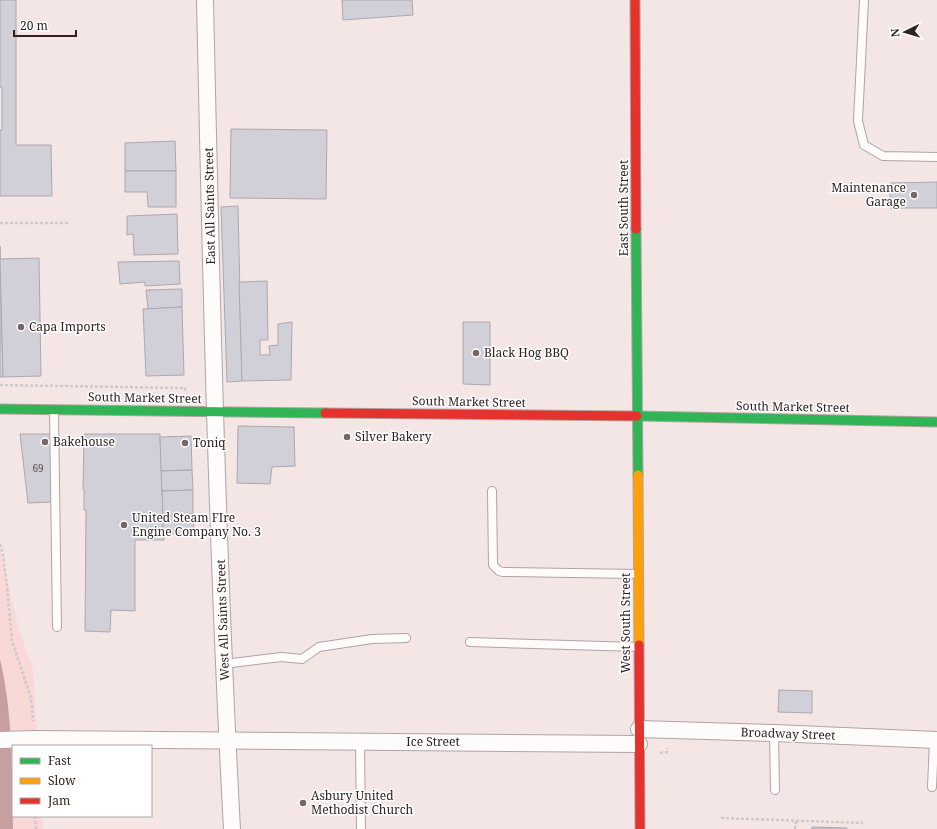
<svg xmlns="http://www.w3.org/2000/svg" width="937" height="829" font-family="'Noto Serif',serif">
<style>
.green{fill:#f9d8d8}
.water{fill:#c89f9f}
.building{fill:#d1cfd7;stroke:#aba8ae}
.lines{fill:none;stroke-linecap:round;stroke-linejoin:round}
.lane-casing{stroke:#b2a3a3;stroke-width:10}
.street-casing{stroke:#b2a3a3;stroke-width:18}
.fast-casing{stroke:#b2a3a3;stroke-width:11}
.slow-casing{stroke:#b2a3a3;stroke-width:11}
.jam-casing{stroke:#b2a3a3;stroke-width:11}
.path{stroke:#d0c9c9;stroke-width:2.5;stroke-dasharray:3 2;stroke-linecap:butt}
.lane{stroke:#fefbfb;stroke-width:8}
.street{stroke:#fefbfb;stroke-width:16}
.fast{stroke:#30b455;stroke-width:9}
.slow{stroke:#ff9f0a;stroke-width:9}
.jam{stroke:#e5322d;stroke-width:9}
.poi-dot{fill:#766666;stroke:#fff;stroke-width:1.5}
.labels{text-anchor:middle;stroke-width:3;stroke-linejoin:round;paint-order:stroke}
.number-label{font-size:10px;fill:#594c4e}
.poi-label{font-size:12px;fill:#312121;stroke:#fff;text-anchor:start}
.street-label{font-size:12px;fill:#312121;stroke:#fff}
</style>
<rect width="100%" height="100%" fill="#f5e6e6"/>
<polygon class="green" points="0,548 19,630 33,668 38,746 13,746 13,816 42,816 43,829 0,829"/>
<path class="water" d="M0,659C13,714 12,773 13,829H0Z"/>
<g class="building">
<polygon points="0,0 16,0 16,145 51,145 52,196 0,196 0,130 2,130 2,87 0,87"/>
<polygon points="342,0 412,0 413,15 343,20"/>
<polygon points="231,129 327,130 326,199 230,198"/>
<polygon points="175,141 176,171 125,171 125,143"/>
<polygon points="125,171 176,171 176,207 148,207 147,192 125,192"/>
<polygon points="937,182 937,208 890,208 890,183"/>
<polygon points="238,206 242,381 227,382 221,207"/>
<polygon points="177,214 178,254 134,255 133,234 127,235 127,216"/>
<polygon points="0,246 3,377 0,377"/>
<polygon points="39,258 41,376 3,377 0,259"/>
<polygon points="179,261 180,284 145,286 145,282 120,284 118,262"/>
<polygon points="267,281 268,340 260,340 260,355 270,355 269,346 278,345 278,324 292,322 291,380 242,381 239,282"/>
<polygon points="182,289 182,307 148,309 146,290"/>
<polygon points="182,307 184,375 146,376 143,309"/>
<polygon points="463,322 490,322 490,385 463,384"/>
<polygon points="238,426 294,427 295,466 272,467 270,484 237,483"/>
<polygon points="20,434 51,434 52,502 28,503"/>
<polygon points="84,434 160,434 164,540 135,540 135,611 111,610 110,632 85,631 86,510 84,510 84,490 83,489"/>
<polygon points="191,436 192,470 161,471 160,437"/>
<polygon points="192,470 193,490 162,491 161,471"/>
<polygon points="193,490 193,514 163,516 162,491"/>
<polygon points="193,514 194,533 163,534 163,516"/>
<polygon points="779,690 812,691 812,713 778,712"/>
<polygon points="812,827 847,828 847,829 812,829"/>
</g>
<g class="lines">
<g class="lane-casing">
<g id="lane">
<polyline points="864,0 858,121 864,145 883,156 937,157"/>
<polyline points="54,410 57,627"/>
<polyline points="492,491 493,565 499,571 503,572 637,574"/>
<polyline points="470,642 638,647"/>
<polyline points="224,664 281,657 302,659 319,647 372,639 406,638"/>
<polyline points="774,733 775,790"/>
<polyline points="360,741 361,829"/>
<polyline points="932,787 934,740"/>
</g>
</g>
<g class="street-casing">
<g id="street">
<path d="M205,0C211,276 217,553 232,829"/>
<polyline points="639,729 774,733 937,740"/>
<polyline points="0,740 34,739 639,744"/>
</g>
</g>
<g class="fast-casing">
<g id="fast">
<polyline points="636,229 638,475"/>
<polyline points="0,409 325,413"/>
<polyline points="637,416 937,422"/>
</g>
</g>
<g class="slow-casing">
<polyline id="slow" points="638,475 639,645"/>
</g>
<g class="jam-casing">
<g id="jam">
<polyline points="635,0 636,229"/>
<polyline points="325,413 637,416"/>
<polyline points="639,645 640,829"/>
</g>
</g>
<g class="path">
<polyline points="0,223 69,223"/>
<polyline points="0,385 185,388 185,391"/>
<polyline points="0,544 3,554 7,587 12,641 30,695 32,706 33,721"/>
<polyline points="660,753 667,752 667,748"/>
<polyline points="35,816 36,829"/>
<polyline points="721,818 863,823"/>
<polyline points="795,829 796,821"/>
</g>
<use href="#lane" class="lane"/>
<use href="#street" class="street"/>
<use href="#fast" class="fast"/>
<use href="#slow" class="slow"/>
<use href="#jam" class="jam"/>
</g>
<g class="poi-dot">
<circle cx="914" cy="195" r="4"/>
<circle cx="21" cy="327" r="4"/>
<circle cx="476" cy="353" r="4"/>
<circle cx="347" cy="437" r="4"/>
<circle cx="45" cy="442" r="4"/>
<circle cx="185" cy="443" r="4"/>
<circle cx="124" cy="525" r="4"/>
<circle cx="303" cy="803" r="4"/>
</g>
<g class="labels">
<g class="number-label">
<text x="38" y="472">69</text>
</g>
<g class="poi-label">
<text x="906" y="192" text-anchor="end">Maintenance<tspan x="906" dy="14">Garage</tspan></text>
<text x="29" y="331">Capa Imports</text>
<text x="484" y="357">Black Hog BBQ</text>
<text x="355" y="441">Silver Bakery</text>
<text x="53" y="446">Bakehouse</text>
<text x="193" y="447">Toniq</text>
<text x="132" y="522">United Steam FIre<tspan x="132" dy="14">Engine Company No. 3</tspan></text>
<text x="311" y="800">Asbury United<tspan x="311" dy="14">Methodist Church</tspan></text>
</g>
<g class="street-label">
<text transform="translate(210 206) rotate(-91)" y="4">East All Saints Street</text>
<text transform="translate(624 208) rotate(-90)" y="4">East South Street</text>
<text transform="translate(145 398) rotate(1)" y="4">South Market Street</text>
<text transform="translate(469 402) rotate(1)" y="4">South Market Street</text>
<text transform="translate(793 407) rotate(1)" y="4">South Market Street</text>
<text transform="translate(223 620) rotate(-92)" y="4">West All Saints Street</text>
<text transform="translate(626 623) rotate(-90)" y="4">West South Street</text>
<text transform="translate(788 734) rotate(2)" y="4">Broadway Street</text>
<text x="433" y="746">Ice Street</text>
</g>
</g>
<rect x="12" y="745" width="140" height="72" fill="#ffffff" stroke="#ada6a6"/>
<rect x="20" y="758" width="20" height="6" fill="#30b455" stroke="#ada6a6"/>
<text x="48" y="765" font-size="12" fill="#312121">Fast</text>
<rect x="20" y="778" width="20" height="6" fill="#ff9f0a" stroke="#ada6a6"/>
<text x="48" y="785" font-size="12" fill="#312121">Slow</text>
<rect x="20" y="798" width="20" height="6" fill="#e5322d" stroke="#ada6a6"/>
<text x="48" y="805" font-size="12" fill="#312121">Jam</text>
<g transform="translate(905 32) rotate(265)" stroke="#ffffff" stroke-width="3" paint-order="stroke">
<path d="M0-3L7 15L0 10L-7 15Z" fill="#312121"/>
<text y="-6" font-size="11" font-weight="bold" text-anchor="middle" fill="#312121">N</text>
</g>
<path d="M14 30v6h62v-6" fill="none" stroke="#312121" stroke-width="2"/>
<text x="20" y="30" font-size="12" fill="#312121" stroke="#ffffff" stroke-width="3" paint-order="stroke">20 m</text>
</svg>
